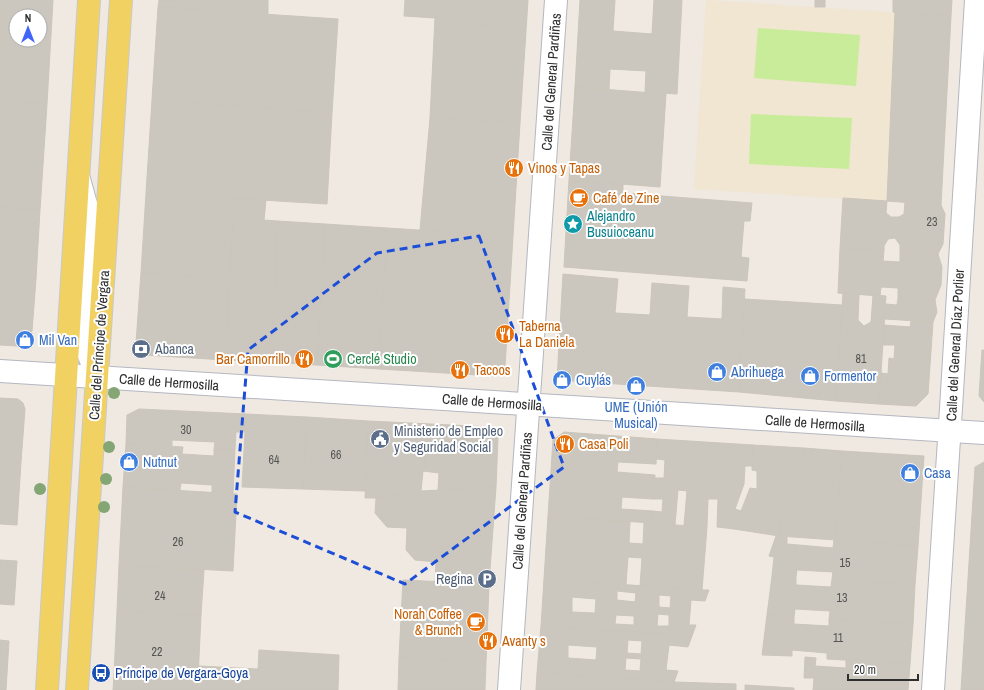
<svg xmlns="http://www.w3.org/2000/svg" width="984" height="690" font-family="'Archivo Narrow',sans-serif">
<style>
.education{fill:#f0e6d1}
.pitch{fill:#c9ec9a}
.building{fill:#cbc7bf;stroke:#cbc5ba;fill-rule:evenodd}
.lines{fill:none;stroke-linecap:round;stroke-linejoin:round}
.minor-casing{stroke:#b4b7c1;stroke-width:24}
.major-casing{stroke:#c9c9c9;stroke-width:24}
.minor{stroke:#fff;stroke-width:22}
.major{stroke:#f2d163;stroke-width:22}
.tree{fill:#84a574}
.marked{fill:none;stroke:#1d4ed8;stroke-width:3;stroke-dasharray:8 5;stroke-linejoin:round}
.labels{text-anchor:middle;stroke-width:4;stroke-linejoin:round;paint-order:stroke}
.number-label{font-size:12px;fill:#555452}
.street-label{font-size:14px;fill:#2e2e2e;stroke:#fff}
.food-label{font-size:14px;fill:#c56008;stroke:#fff;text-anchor:start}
.culture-label{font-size:14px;fill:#0d838f;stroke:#fff;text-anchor:start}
.shop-label{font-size:14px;fill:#366cbe;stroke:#fff;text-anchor:start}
.service-label{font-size:14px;fill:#4e5e75;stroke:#fff;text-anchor:start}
.leisure-label{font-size:14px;fill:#27864d;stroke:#fff;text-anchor:start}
.transit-label{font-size:14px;fill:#164399;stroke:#fff;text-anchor:start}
</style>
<rect width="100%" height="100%" fill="#efe9e1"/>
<polygon class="education" points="706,0 951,16 941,205 694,189"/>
<g class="pitch">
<polygon points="758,28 860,35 856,86 754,78"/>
<polygon points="751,114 852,118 849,169 749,164"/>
</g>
<g class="building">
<path d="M0,0H53L47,104L0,101ZM16,16H40V40H16Z"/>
<polygon points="159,0 268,0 268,14 158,7"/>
<polygon points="405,0 528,0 526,31 435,18 404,16"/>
<polygon points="580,0 615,0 613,31 652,34 654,0 682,0 677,94 645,92 646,71 610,69 609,89 575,87"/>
<rect x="815" y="0" width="10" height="7"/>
<polygon points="893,0 952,0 951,16 893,12"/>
<polygon points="158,7 338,19 332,113 152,100"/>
<polygon points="895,12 951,16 941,205 887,201"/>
<polygon points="435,18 526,31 520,123 430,118"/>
<polygon points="575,87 666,94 660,187 569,180"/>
<polygon points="152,100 332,113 327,204 146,193"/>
<polygon points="0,101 47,104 40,210 0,207"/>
<polygon points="430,118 520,123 513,236 420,230"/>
<polygon points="569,180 623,184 623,193 752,203 750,221 744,221 741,257 749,258 747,281 564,267"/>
<polygon points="146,193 266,200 264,220 233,218 230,279 141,273"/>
<polygon points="843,198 887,201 886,213 891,217 899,217 904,214 905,202 941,205 945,214 943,244 938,254 900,252 900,245 895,238 888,239 884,246 884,251 840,248"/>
<polygon points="0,207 40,210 36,279 0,277"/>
<polygon points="233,218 278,221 271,362 225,360"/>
<polygon points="278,221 325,224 317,365 271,362"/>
<polygon points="325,224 387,228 379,369 317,365"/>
<polygon points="387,228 513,236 505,367 495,376 379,369"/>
<polygon points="840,248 884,251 883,261 900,262 900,252 938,254 942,267 941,285 935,300 898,298 898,288 881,287 880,296 838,293"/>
<polygon points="141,273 230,279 225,360 144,355 136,343"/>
<polygon points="563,274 618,279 615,313 650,315 652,283 689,286 687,317 722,319 723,287 745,289 739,392 557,380"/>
<polygon points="0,277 36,279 32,331 24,343 17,346 0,345"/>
<polygon points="843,293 859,295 858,320 864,326 871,322 873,295 886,296 879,404 836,401"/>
<polygon points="898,298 935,300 937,312 933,322 885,319 886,304 897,305"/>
<polygon points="745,299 842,305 836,401 739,392"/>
<polygon points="911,321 933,322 928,394 916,406 879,404 881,373 888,374 889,358 894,359 895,345 883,345 884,325 910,327"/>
<polygon points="982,350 984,350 984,402 979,396"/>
<polygon points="0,398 18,399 23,403 25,409 21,462 0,461"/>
<polygon points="139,409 246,414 245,432 236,432 235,449 214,449 215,442 172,440 172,446 126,444 127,415"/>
<polygon points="246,414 307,417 303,489 242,487"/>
<polygon points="307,417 368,421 365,491 303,489"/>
<polygon points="368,421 431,424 423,471 421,491 376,498 365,498"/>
<polygon points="431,424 492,427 498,438 496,487 438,490 439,473 423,471"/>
<polygon points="564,432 657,439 656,464 618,462 617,472 655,475 653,499 622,497 621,509 653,511 652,523 548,516 553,440"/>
<polygon points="657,439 753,445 752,466 745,466 744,484 735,509 741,511 734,529 717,527 718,499 708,499 707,527 684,525 687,491 678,490 675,525 652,523 653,511 662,512 663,499 653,499 655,478 664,478 665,460 656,459"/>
<polygon points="126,444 183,447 182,454 214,456 214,449 235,449 233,493 212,492 212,485 181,483 180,490 123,487"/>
<polygon points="753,445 804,448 781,519 779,536 734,529 750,488 757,489 757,471 752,470"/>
<polygon points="804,448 842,451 836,540 779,536 781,519"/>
<polygon points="842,451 924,456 918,546 836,540"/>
<polygon points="0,461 21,462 17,525 0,524"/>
<polygon points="984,462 984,690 961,690 975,467"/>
<polygon points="123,487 237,494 233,571 119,565"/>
<polygon points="496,487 489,584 435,582 436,562 415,560 406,550 407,528 387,527 375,513 376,498 421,491"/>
<polygon points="548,516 630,522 629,543 643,544 644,523 707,527 702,590 640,586 642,558 628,557 626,584 544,579"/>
<polygon points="776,536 787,536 787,544 833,548 834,540 836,540 918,546 915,585 832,579 833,572 797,570 796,577 772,576 774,557 769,556"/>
<polygon points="0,560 17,561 14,605 0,604"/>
<polygon points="119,565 204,570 201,615 117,611"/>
<polygon points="772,576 796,577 796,585 831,587 832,579 915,585 913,624 829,619 830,611 795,609 794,617 767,615"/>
<path d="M544,579L702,590H709L705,601L691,600L689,625H696L692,636L541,626ZM617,591L636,593L635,602L617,600ZM659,595L671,596L670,608L659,607ZM572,597L596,599L595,613L572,612ZM658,614L669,615V626H657ZM616,615L634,616V625L615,624Z"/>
<polygon points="403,580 489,584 486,662 399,658"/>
<polygon points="117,611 201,615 198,679 114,675"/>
<polygon points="767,615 794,617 794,624 829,626 829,619 913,624 910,664 827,659 827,653 792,650 792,656 762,655"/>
<path d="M541,626L692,636L688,647L669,645L666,670L678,671L674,682L537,673ZM628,640L642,641L641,654L627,653ZM568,645L597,647L596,660L568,658ZM626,658L641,659L640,671L625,670Z"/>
<polygon points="0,640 9,641 6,690 0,690"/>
<polygon points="259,650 339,655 338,690 257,690"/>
<polygon points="805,657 816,658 815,666 846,668 846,660 910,664 908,690 813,690 814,678 804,678"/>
<polygon points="399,658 486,662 485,690 398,690"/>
<polygon points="199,666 258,669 257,690 197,690"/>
<polygon points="537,673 674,682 671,690 536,690"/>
<polygon points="114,675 198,679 197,690 113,690"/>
<polygon points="674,682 736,684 736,690 671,690"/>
<polygon points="745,685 794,688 794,690 745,690"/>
</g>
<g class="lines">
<g class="minor-casing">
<g id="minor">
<polyline points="79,179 91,222 83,339 97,377"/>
<polyline points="0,371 984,433"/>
<polyline points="509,690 556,0"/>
<polyline points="933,690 952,392 976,0"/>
</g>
</g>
<g class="major-casing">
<g id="major">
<polyline points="47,690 89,0"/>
<polyline points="77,690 121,0"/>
</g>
</g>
<use href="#minor" class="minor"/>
<use href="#major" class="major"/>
</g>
<g class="tree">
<circle cx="114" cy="393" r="6"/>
<circle cx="109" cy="447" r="6"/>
<circle cx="106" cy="479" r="6"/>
<circle cx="40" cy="489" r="6"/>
<circle cx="104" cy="507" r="6"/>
</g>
<path class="marked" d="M479,236L564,467L405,584L235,512L248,350L377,253Z"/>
<defs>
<g id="restaurant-disc" transform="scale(1)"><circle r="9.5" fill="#e8710a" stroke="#fff"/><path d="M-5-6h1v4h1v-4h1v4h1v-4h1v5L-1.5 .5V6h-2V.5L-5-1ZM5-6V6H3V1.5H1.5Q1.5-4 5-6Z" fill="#fff"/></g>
<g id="cafe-disc" transform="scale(1)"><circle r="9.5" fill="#e8710a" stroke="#fff"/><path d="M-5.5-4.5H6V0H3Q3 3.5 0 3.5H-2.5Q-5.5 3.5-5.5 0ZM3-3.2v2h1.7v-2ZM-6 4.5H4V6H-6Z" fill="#fff"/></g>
<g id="sight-disc" transform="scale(1)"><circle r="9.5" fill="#0f9aa8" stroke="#fff"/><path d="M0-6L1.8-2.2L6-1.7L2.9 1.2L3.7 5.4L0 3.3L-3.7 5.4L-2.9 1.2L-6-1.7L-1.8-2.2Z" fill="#fff"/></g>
<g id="shop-disc" transform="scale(1)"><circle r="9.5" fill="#3f7fe0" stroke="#fff"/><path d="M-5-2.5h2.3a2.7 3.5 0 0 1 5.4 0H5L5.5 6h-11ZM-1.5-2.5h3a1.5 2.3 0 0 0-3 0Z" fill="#fff"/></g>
<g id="bank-disc" transform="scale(1)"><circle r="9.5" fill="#5c6f8a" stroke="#fff"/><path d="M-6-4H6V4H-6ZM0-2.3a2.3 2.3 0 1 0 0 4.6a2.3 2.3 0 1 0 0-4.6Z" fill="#fff"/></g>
<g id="stadium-disc" transform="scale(1)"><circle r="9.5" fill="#2e9e5b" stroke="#fff"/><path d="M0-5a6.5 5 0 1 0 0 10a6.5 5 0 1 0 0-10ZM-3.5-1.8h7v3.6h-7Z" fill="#fff"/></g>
<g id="civic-disc" transform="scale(1)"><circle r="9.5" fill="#5c6f8a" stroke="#fff"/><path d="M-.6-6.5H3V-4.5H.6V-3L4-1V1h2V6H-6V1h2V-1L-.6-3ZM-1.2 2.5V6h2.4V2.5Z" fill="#fff"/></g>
<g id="parking-disc" transform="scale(1)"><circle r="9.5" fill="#5c6f8a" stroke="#fff"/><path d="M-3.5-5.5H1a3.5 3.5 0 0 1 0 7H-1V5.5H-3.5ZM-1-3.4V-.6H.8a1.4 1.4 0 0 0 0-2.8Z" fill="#fff"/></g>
<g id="bus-disc" transform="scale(1)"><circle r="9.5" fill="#1a4fb4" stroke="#fff"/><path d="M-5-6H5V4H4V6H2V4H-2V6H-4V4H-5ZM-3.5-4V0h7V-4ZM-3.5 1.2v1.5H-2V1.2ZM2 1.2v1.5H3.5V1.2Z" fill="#fff"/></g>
</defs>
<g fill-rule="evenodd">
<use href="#restaurant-disc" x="514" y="168"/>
<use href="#cafe-disc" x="579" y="198"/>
<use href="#sight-disc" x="573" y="224"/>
<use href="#restaurant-disc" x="505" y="334"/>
<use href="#shop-disc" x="25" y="340"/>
<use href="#bank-disc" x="141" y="349"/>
<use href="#restaurant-disc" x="304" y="359"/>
<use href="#stadium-disc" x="333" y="359"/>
<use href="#restaurant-disc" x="460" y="370"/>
<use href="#shop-disc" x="717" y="372"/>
<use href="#shop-disc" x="810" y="376"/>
<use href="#shop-disc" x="562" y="380"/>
<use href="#shop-disc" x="636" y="386"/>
<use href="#civic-disc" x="380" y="439"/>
<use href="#restaurant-disc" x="565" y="444"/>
<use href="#shop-disc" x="129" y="462"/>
<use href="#shop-disc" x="910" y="473"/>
<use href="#parking-disc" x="487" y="579"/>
<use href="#cafe-disc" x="476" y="622"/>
<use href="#restaurant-disc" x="488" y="641"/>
<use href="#bus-disc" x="101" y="673"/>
</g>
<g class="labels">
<g class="number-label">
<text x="932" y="226">23</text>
<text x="861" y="363">81</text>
<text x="186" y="434">30</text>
<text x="336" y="459">66</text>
<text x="274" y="464">64</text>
<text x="178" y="546">26</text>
<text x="845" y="567">15</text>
<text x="160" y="600">24</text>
<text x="842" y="602">13</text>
<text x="838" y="642">11</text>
<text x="157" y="656">22</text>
</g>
<g class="street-label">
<text transform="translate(551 82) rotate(-86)" y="5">Calle del General Pardiñas</text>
<text transform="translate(99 345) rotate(-86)" y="5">Calle del Príncipe de Vergara</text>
<text transform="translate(955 345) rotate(-87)" y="5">Calle del General Díaz Porlier</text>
<text transform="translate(169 382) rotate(4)" y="5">Calle de Hermosilla</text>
<text transform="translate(492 402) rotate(4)" y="5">Calle de Hermosilla</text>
<text transform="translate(815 423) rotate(4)" y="5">Calle de Hermosilla</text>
<text transform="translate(522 501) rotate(-86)" y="5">Calle del General Pardiñas</text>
</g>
<g class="food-label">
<text x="528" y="173">Vinos y Tapas</text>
<text x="593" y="203">Café de Zine</text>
<text x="519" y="331">Taberna<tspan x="519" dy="16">La Daniela</tspan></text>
<text x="290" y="364" text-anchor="end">Bar Camorrillo</text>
<text x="474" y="375">Tacoos</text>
<text x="579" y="449">Casa Poli</text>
<text x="462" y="619" text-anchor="end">Norah Coffee<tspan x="462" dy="16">&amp; Brunch</tspan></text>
<text x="502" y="646">Avanty s</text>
</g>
<g class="culture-label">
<text x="587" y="221">Alejandro<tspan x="587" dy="16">Busuioceanu</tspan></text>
</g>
<g class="shop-label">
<text x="39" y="345">Mil Van</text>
<text x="731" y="377">Abrihuega</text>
<text x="824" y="381">Formentor</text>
<text x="576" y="385">Cuylás</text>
<text x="636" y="412" text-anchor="middle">UME (Unión<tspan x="636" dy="16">Musical)</tspan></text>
<text x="143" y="467">Nutnut</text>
<text x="924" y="478">Casa</text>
</g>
<g class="service-label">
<text x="155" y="354">Abanca</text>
<text x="394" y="436">Ministerio de Empleo<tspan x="394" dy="16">y Seguridad Social</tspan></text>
<text x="473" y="584" text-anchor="end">Regina</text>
</g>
<g class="leisure-label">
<text x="347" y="364">Cerclé Studio</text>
</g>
<g class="transit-label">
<text x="115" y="678">Príncipe de Vergara-Goya</text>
</g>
</g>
<g transform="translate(28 28)"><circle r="19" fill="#ffffff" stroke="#ababab"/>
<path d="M0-3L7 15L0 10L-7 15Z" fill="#4264fb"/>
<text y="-6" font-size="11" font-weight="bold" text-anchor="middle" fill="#2e2e2e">N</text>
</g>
<path d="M848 674v6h70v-6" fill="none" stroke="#2e2e2e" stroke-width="2"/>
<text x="854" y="674" font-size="12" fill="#2e2e2e" stroke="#ffffff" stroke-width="3" paint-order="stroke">20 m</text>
</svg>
